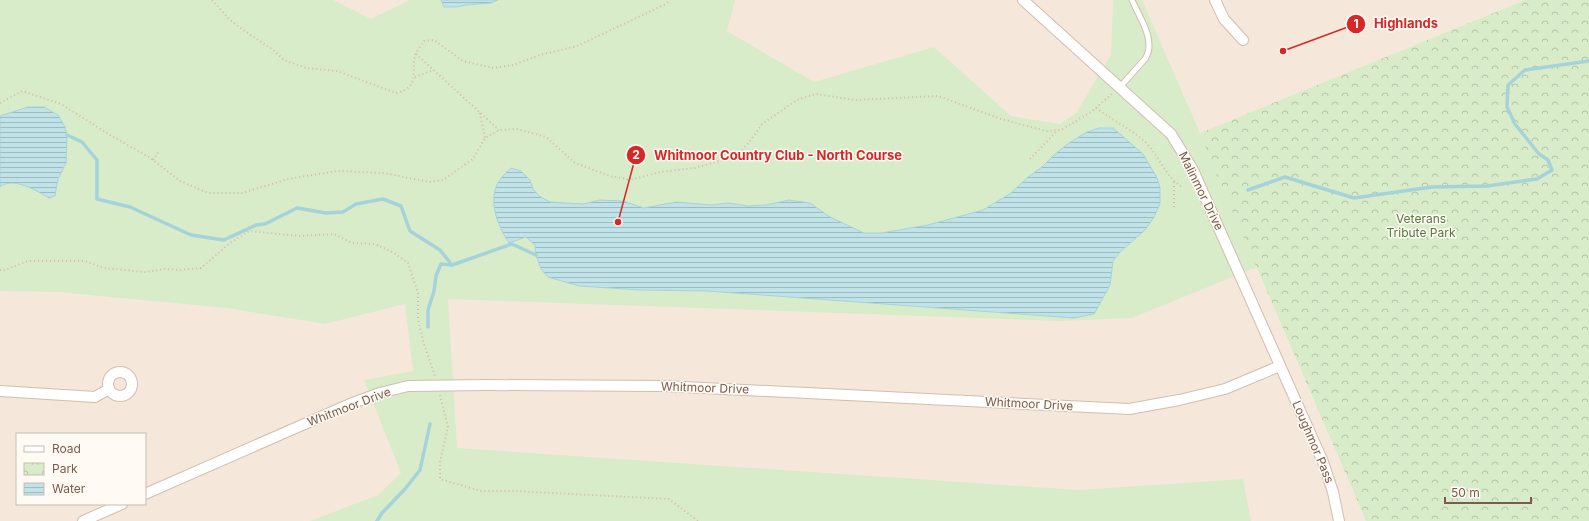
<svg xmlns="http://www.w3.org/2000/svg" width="1589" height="521" font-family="Inter,sans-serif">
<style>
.residential{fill:#f5e8da;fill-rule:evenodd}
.grass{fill:#d8ecc9}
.park{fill:url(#park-crowns)}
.water{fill:url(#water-rules);stroke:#a5d3da}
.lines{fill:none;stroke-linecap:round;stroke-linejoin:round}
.stream{stroke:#a5d3da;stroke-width:3.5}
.service-casing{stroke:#d1beb0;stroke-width:7}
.minor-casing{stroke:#d1beb0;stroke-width:12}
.path{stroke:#d9b8a5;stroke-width:2;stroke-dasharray:1 3;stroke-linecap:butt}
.service{stroke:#fff;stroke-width:5}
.minor{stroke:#fff;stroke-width:10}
.labels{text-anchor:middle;stroke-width:3;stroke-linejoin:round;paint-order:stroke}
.street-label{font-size:12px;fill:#7a5c4d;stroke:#fffaf3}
.park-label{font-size:12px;fill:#537a41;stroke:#fffaf3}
.leader{fill:none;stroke:#d62828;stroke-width:1.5}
.callout-dot{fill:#d62828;stroke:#fffaf3;stroke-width:1.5}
.mark-label{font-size:12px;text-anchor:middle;font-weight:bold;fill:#fff}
.callout-label{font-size:13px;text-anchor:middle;font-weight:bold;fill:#d62828;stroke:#fffaf3;stroke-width:3;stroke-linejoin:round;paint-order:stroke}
</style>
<defs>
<pattern id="park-crowns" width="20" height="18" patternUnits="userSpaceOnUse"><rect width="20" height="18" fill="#d8ecc9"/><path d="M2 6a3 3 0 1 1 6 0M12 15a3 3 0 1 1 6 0" fill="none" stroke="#b4c2a5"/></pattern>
<pattern id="water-rules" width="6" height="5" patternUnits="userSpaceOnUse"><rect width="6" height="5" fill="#bfe3e8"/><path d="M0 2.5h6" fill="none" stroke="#a0bbbe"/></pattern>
</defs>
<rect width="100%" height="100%" fill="#fdf6ec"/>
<path class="residential" d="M0,0H1525L1201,133L1217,176L1366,521H0ZM17,434H145V504H17Z"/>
<polygon class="grass" points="0,0 333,0 371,19 410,0 735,0 727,31 814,82 934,47 1011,116 1060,124 1076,113 1111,55 1113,0 1142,0 1200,133 1257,267 1132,318 1060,321 448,299 457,448 1079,490 1243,479 1251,521 310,521 378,495 401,473 364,380 413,371 405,304 325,324 227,308 58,292 0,291"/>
<polygon class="park" points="1525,0 1589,0 1589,521 1366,521 1217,176 1200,133"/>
<g class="water">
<polygon points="441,0 498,0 491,3 466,5 457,7 444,7"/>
<path d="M28,107H44L58,115L65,127L67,135L66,163L58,179L55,196L49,198C37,191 13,176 0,187V116Z"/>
<path d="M1099,128H1113L1143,154L1156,176L1160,187V204L1154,217L1145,230L1120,252L1113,261L1110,285L1094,314L1074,318L708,291L641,290L579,286L548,277L541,269L536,255L535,245L526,237L509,243C498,226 487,201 499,181C502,176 507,172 511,168L521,171L530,180L533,189L539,196L550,202L583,204L600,200L623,201L644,208L676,202L712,205L728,203L748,206L766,205L789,200L810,203L830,217L864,233H881L928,225L983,210L1011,193L1028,177L1042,167L1054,155L1069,143L1087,132Z"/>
</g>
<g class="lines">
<g class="stream">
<polyline points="67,135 82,142 97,160 97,199 130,207 191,235 224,240 256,225 265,224 297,208 326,213 343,212 356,204 383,199 401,206 410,231 440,250 452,265"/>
<polyline points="1248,190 1285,177 1354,198 1432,187 1487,186 1537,179 1552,170 1548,160 1539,154 1515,124 1507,107 1508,85 1525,70 1589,61"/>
<polyline points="428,327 428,310 434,291 436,276 441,264 452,265 512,244 536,255"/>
<polyline points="377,521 382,513 405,489 420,470 430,424"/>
</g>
<g class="service-casing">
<path id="service" d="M1120,87L1145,59C1157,41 1139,17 1132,0"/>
</g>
<g class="minor-casing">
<g id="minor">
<polyline points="1023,0 1171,134 1193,170 1323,462 1333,492 1339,521"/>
<polyline points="1215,0 1224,19 1243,40"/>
<circle cx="120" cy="384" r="12"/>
<polyline points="0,391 95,397 109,389"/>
<polyline points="145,494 350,404 380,393 408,386 486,385 664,386 1129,409 1179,400 1225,389 1280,366"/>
<polyline points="83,521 122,504"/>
</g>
</g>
<g class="path">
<path d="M212,0L230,20L246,32L272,49L284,60L306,68L337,71L396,93C421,87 411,73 415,55C417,50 422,45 424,41L434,40L463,61L493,68L513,65L540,55L577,46L666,4L670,0"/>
<polyline points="416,54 499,130"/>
<polyline points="415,77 434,70"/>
<polyline points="0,103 22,91 61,104 115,138 149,157 180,181 208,193 242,193 288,179 337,171 384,173 429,182 443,180 473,159 485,138 499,130 517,129 546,137 575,163 610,176 627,179 626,181 660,172 695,168 737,156 751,140 762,124 797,100 816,94 855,100 938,96 1001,119 1046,131 1061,130 1091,112 1112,94"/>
<path d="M1096,108C1111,119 1129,128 1143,140C1157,152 1167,179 1181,186"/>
<polyline points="480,113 485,138"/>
<polyline points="1030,159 1056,132"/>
<polyline points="153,160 159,151"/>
<polyline points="1174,182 1174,207"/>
<polyline points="0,270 2,271 28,261 85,261 104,268 145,272 165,269 180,270 201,268 230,243 249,231 299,236 334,234 352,243 375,244 394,253 408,263 418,293 418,320 424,344 435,376"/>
<polyline points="440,395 448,427 440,462 440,479 481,491 514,491 669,499 698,521"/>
</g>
<use href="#service" class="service"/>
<use href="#minor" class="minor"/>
</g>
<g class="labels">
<g class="street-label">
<text transform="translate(1201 191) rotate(64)" y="4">Malinmor Drive</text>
<text transform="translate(705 388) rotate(2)" y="4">Whitmoor Drive</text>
<text transform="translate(1029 404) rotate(3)" y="4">Whitmoor Drive</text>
<text transform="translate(349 407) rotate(-21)" y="4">Whitmoor Drive</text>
<text transform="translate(1313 442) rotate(67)" y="4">Loughmor Pass</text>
</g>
<g class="park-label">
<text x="1421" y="223">Veterans<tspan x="1421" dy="14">Tribute Park</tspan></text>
</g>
</g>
<path class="leader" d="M1283 51L1356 24M618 222L636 155"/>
<g class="callout-dot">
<circle cx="1283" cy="51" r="4"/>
<circle cx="618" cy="222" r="4"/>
<circle cx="1356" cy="24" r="10"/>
<circle cx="636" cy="155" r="10"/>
</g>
<g class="mark-label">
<text x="1356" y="28">1</text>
<text x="636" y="159">2</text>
</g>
<g class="callout-label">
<text x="1406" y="28">Highlands</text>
<text x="778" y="160">Whitmoor Country Club - North Course</text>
</g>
<rect x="16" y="433" width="130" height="72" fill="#fffaf3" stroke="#cabbb1"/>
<rect x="24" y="446" width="20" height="6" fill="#ffffff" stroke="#cabbb1"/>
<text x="52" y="453" font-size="12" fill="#7a5c4d">Road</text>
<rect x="24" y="463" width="20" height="12" fill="url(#park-crowns)" stroke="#cabbb1"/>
<text x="52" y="473" font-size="12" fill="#7a5c4d">Park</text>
<rect x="24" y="483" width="20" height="12" fill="url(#water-rules)" stroke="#cabbb1"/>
<text x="52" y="493" font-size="12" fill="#7a5c4d">Water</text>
<path d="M1445 497v6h86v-6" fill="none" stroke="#7a5c4d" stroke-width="2"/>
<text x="1451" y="497" font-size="12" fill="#7a5c4d" stroke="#fffaf3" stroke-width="3" paint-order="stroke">50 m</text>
</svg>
